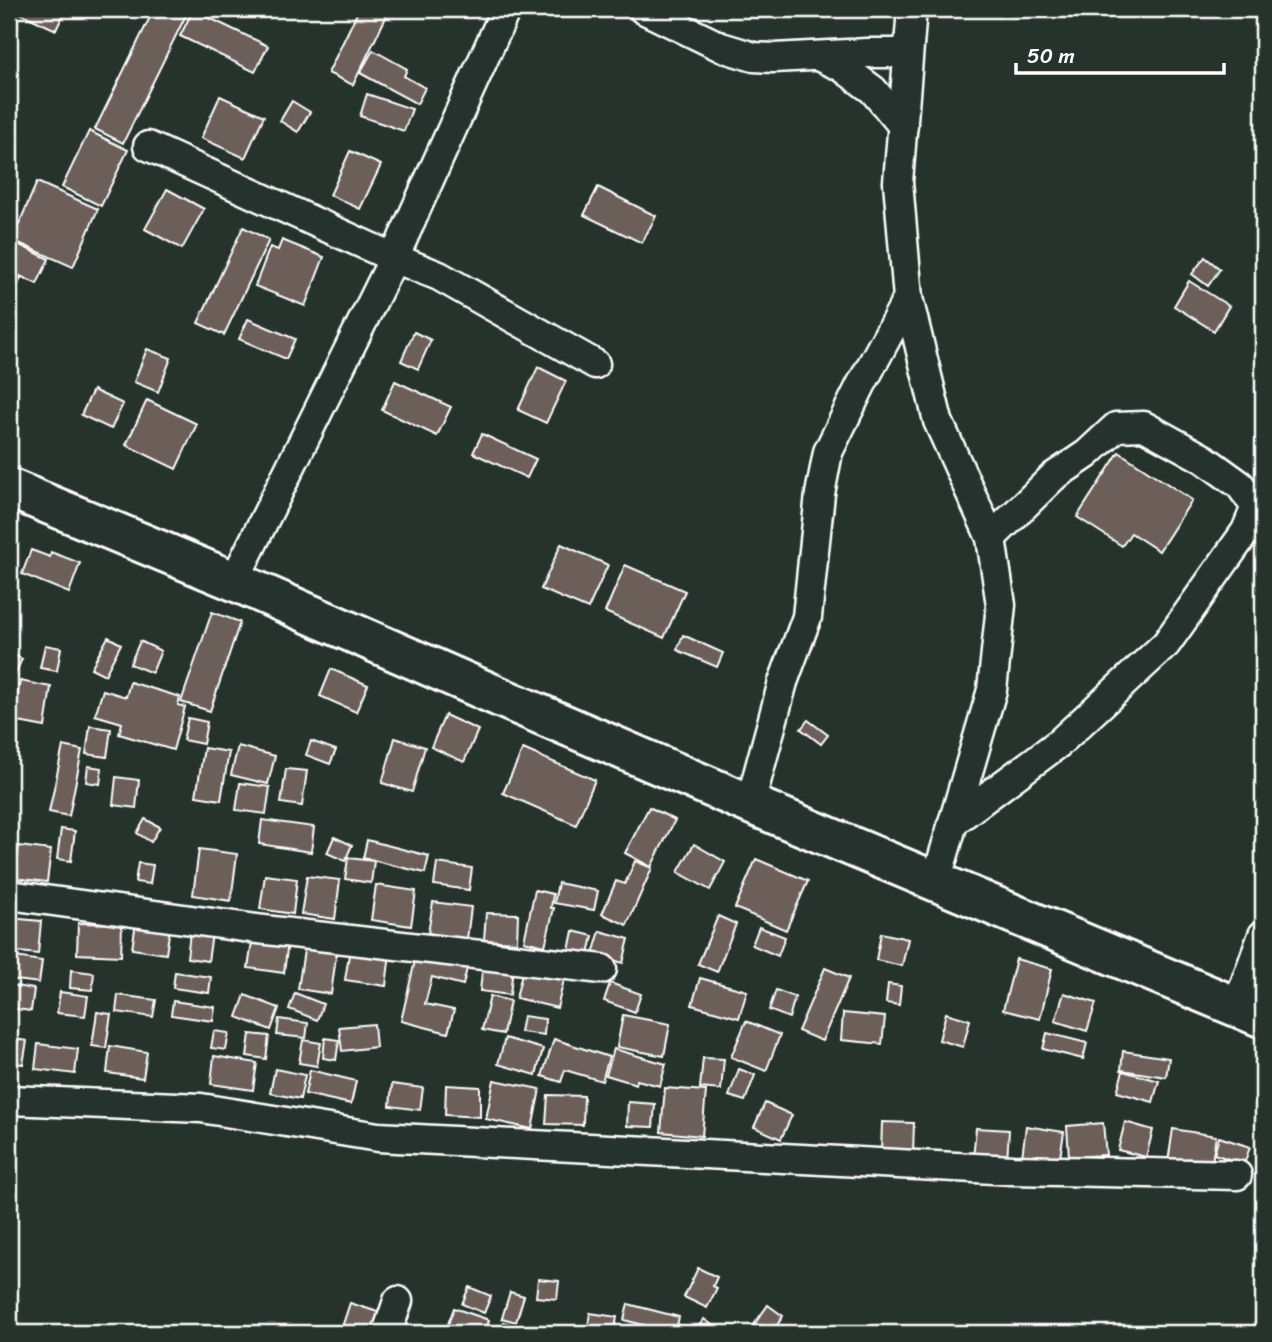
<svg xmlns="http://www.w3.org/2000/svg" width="1272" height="1342" font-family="Sriracha,sans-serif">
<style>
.building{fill:#6c5f5a;stroke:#fff;stroke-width:2}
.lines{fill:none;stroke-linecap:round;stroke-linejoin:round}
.street-casing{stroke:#fff;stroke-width:33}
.secondary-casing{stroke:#fff;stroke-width:44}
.street{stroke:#26332d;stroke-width:28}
.secondary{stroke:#26332d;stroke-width:38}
</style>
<rect width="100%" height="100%" fill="#26332d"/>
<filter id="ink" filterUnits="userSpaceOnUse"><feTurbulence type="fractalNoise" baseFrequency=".0143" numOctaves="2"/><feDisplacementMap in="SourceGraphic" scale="14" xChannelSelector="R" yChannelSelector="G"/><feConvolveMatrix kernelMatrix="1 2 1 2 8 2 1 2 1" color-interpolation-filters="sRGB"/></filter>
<g filter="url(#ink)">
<g class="building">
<polygon points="11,9 66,9 56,30"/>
<polygon points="154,9 189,9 123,143 95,129"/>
<polygon points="359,9 390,9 353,85 328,73"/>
<polygon points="193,10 268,46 255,72 180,36"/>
<polygon points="373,50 407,69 404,76 425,88 417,104 360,73"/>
<polygon points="367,94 412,109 404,131 360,116"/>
<polygon points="220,96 264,116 245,158 201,138"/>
<polygon points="292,101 310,112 298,132 280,121"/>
<polygon points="89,131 128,150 101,206 62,187"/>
<polygon points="350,151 381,165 360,209 330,195"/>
<polygon points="37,182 98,209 73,267 12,240"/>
<polygon points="598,187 656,216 642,243 584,215"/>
<polygon points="167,189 204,209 182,249 145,229"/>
<polygon points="243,227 269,240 224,335 198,323"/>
<polygon points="9,240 49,259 37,284 9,271"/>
<polygon points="282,240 324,257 305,306 255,286 270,247 278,250"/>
<polygon points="1205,257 1220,269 1208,286 1192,274"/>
<polygon points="9,273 21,278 10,302 9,302"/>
<polygon points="1189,281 1229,306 1214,331 1174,306"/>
<polygon points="248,319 295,339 286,359 239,339"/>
<polygon points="414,332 431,340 418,369 401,361"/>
<polygon points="147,349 171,358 158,392 134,382"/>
<polygon points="538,367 566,381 546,423 518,410"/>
<polygon points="395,381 451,407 437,436 382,410"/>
<polygon points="93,390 123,404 111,429 81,415"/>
<polygon points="147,400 197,424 176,469 126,445"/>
<polygon points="482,434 536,459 527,478 473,453"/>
<polygon points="1119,452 1192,500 1159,551 1131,533 1122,546 1077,517"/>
<polygon points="561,544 608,565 588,609 541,589"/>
<polygon points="31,550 50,557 51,552 80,563 69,593 22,574"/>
<polygon points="625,565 685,591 664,638 605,612"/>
<polygon points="212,612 240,622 210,711 181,702"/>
<polygon points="683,635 723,653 717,667 677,650"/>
<polygon points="108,637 121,644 105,675 91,668"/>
<polygon points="140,641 161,651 152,673 130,664"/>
<polygon points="45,645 61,648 57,671 40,668"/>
<polygon points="9,652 22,659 12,681 9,679"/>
<polygon points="331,669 368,685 356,712 320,696"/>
<polygon points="20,681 51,687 45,727 13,721"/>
<polygon points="130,682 180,697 178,705 185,707 173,750 119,734 122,723 95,715 103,690 126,697"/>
<polygon points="445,715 478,730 464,762 431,747"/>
<polygon points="188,718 207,722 203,744 183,740"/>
<polygon points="808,720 828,735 821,744 801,729"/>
<polygon points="90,726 111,729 107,757 86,754"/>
<polygon points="395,738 425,747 412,792 382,783"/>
<polygon points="311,741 336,750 330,764 306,755"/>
<polygon points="63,746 82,750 69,816 49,812"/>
<polygon points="238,746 275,756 268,784 231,775"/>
<polygon points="204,748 229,752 221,800 196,796"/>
<polygon points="523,749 595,780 576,825 503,793"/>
<polygon points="88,766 102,768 100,784 86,782"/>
<polygon points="286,769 307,771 302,806 281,803"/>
<polygon points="116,777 139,780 136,808 113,805"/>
<polygon points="240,783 270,787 266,814 236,810"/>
<polygon points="649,807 675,820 651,867 625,853"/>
<polygon points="145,819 160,827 151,842 137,833"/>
<polygon points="262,820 314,827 311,852 259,844"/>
<polygon points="61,829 75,831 71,861 57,859"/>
<polygon points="334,837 352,845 345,861 327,853"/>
<polygon points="367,840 429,856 425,873 363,858"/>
<polygon points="694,844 725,862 710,890 678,872"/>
<polygon points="19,846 51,850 47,882 14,878"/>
<polygon points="199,849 237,854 231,901 193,895"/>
<polygon points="348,858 374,861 371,883 345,879"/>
<polygon points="756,859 808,881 786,930 735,908"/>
<polygon points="635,861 652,868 627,925 602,914 616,881 625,884"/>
<polygon points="138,863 153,865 150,884 135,882"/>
<polygon points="437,863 472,868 469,890 434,885"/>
<polygon points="265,875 297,879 293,914 260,909"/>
<polygon points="307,876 340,880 335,919 301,914"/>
<polygon points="558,883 598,891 594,910 554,903"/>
<polygon points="376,885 416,891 411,926 371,920"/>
<polygon points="535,890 553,894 551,908 554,908 545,946 524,941"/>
<polygon points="433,902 471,907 467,939 428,933"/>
<polygon points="486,913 518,914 517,942 484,940"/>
<polygon points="718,916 736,924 717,972 698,964"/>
<polygon points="9,918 41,921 38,954 9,951"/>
<polygon points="136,922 170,927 166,954 132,949"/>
<polygon points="78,923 122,924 121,956 77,954"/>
<polygon points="191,924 213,927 208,961 187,958"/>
<polygon points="759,927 785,937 778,956 752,945"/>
<polygon points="573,931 593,936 588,959 568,955"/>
<polygon points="600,931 629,939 623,963 593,954"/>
<polygon points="881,933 908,939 902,966 876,960"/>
<polygon points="253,936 288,941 284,973 248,968"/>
<polygon points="305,944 337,949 331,994 298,989"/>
<polygon points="350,948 390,953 386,986 345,980"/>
<polygon points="417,952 468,964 463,985 432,977 425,1004 454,1010 448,1033 401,1021"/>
<polygon points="9,956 42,961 39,983 9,979"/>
<polygon points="1016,959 1052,969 1040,1019 1003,1010"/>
<polygon points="483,963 513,967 510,995 480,991"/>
<polygon points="825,968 849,978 822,1041 798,1031"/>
<polygon points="523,969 564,980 557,1008 516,998"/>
<polygon points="71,970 94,973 92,990 70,988"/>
<polygon points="175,972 211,977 209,993 173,988"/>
<polygon points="700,978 747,991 739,1018 692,1005"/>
<polygon points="610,983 641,994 635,1012 604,1001"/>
<polygon points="888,984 901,986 899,1005 886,1003"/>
<polygon points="9,985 34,989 31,1011 9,1008"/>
<polygon points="776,990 795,997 789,1018 769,1010"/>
<polygon points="60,992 88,996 85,1016 57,1013"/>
<polygon points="295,993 323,1004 317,1020 289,1009"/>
<polygon points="1064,993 1096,1003 1087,1031 1055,1021"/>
<polygon points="118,995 156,1000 153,1017 116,1012"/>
<polygon points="245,995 279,1008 271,1030 237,1017"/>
<polygon points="490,996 510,1001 503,1034 482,1030"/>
<polygon points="173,1001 215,1007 213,1021 171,1015"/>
<polygon points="97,1012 111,1014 106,1048 92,1046"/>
<polygon points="843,1013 885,1017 882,1044 841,1040"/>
<polygon points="946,1013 970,1020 963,1047 939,1040"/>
<polygon points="623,1015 670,1024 664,1056 617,1047"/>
<polygon points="523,1016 545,1019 544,1035 520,1032"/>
<polygon points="279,1019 308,1023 306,1038 277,1035"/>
<polygon points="746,1021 780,1035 766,1071 731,1057"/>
<polygon points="374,1024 376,1047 342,1051 339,1027"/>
<polygon points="214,1031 229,1033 226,1050 211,1048"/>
<polygon points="1047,1033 1087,1043 1083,1059 1043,1049"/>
<polygon points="250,1034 269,1036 266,1059 247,1056"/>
<polygon points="9,1038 27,1041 23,1064 9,1062"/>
<polygon points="325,1038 339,1040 336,1060 323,1058"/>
<polygon points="505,1038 543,1049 536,1075 498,1064"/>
<polygon points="554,1039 609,1057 602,1081 565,1070 561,1082 542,1076"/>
<polygon points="303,1040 321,1043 317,1066 299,1063"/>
<polygon points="38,1044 78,1049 75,1074 35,1069"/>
<polygon points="110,1046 147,1052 143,1078 107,1073"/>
<polygon points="614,1049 666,1064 660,1086 637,1080 636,1084 606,1075"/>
<polygon points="1123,1051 1169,1058 1166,1077 1121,1070"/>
<polygon points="214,1056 257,1063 253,1090 211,1084"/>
<polygon points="703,1058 724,1059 721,1090 700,1088"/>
<polygon points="275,1069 305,1075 300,1099 270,1093"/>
<polygon points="739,1069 755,1075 745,1101 729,1096"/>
<polygon points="310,1070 356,1081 351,1104 305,1094"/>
<polygon points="1123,1071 1159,1081 1153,1102 1117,1092"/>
<polygon points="494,1080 540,1089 532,1129 486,1119"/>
<polygon points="392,1084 423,1088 420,1110 390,1106"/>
<polygon points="446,1085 480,1087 480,1117 445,1115"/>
<polygon points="665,1088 706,1091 702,1136 661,1132"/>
<polygon points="548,1095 584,1096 583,1125 546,1124"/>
<polygon points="628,1102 655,1104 653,1127 627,1126"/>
<polygon points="765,1103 792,1115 781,1139 754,1127"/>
<polygon points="882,1122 914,1123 913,1154 881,1153"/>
<polygon points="1125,1122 1153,1130 1146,1157 1118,1150"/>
<polygon points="1103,1123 1106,1155 1069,1157 1067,1126"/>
<polygon points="1026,1126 1064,1132 1059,1164 1022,1157"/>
<polygon points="976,1128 1009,1130 1007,1161 973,1159"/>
<polygon points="1173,1129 1216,1136 1211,1169 1168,1162"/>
<polygon points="1219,1137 1250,1147 1244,1164 1214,1154"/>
<polygon points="698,1268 717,1277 713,1286 717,1288 707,1308 684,1297"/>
<polygon points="538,1279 559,1281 557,1299 536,1297"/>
<polygon points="469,1287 491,1296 484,1313 462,1304"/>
<polygon points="510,1292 524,1296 516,1322 502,1318"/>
<polygon points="350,1303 387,1315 381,1333 340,1333"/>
<polygon points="628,1304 679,1317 675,1333 624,1320"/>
<polygon points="768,1305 783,1316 772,1333 748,1333"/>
<polygon points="454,1308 489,1320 485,1333 474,1333 448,1324"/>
<polygon points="590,1313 617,1317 614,1333 587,1333"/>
<polygon points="704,1319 723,1333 694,1333"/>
<polygon points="504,1322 519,1327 517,1333 499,1333"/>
</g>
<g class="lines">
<g class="street-casing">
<g id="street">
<polyline points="643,9 721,47 754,57 774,58 867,53 908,53"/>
<polyline points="912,9 898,182 908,298 938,421 991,538 1001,605 992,690 936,881"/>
<polyline points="820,57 842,67 873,90 903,126"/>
<polyline points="148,146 394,258 439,276 595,364"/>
<polyline points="234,581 394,258 506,9"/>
<polyline points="750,804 783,682 807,617 820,494 828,452 861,385 908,298"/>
<polyline points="953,822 1059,743 1166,644 1246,531 1256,507 1240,485 1204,459 1144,426 1116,427 1087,454 1053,477 991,538"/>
<polyline points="9,895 257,929 602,969"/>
<polyline points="1237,1006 1263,935"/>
<polyline points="9,1100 201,1108 378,1137 1013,1170 1237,1175"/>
<polyline points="387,1333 398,1301"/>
</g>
</g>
<g class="secondary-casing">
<polyline id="secondary" points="9,488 234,581 509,701 750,804 1263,1018"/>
</g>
<use href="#street" class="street"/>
<use href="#secondary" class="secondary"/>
</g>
</g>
<rect width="1272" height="1342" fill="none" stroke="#26332d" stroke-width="35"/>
<rect x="18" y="18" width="1237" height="1307" fill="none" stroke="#fff" stroke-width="2.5" filter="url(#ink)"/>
<path d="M1016 63v10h208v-10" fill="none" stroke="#ffffff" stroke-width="3.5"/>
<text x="1027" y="63" font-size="21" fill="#ffffff" stroke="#26332d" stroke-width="5" paint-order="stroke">50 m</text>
</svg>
